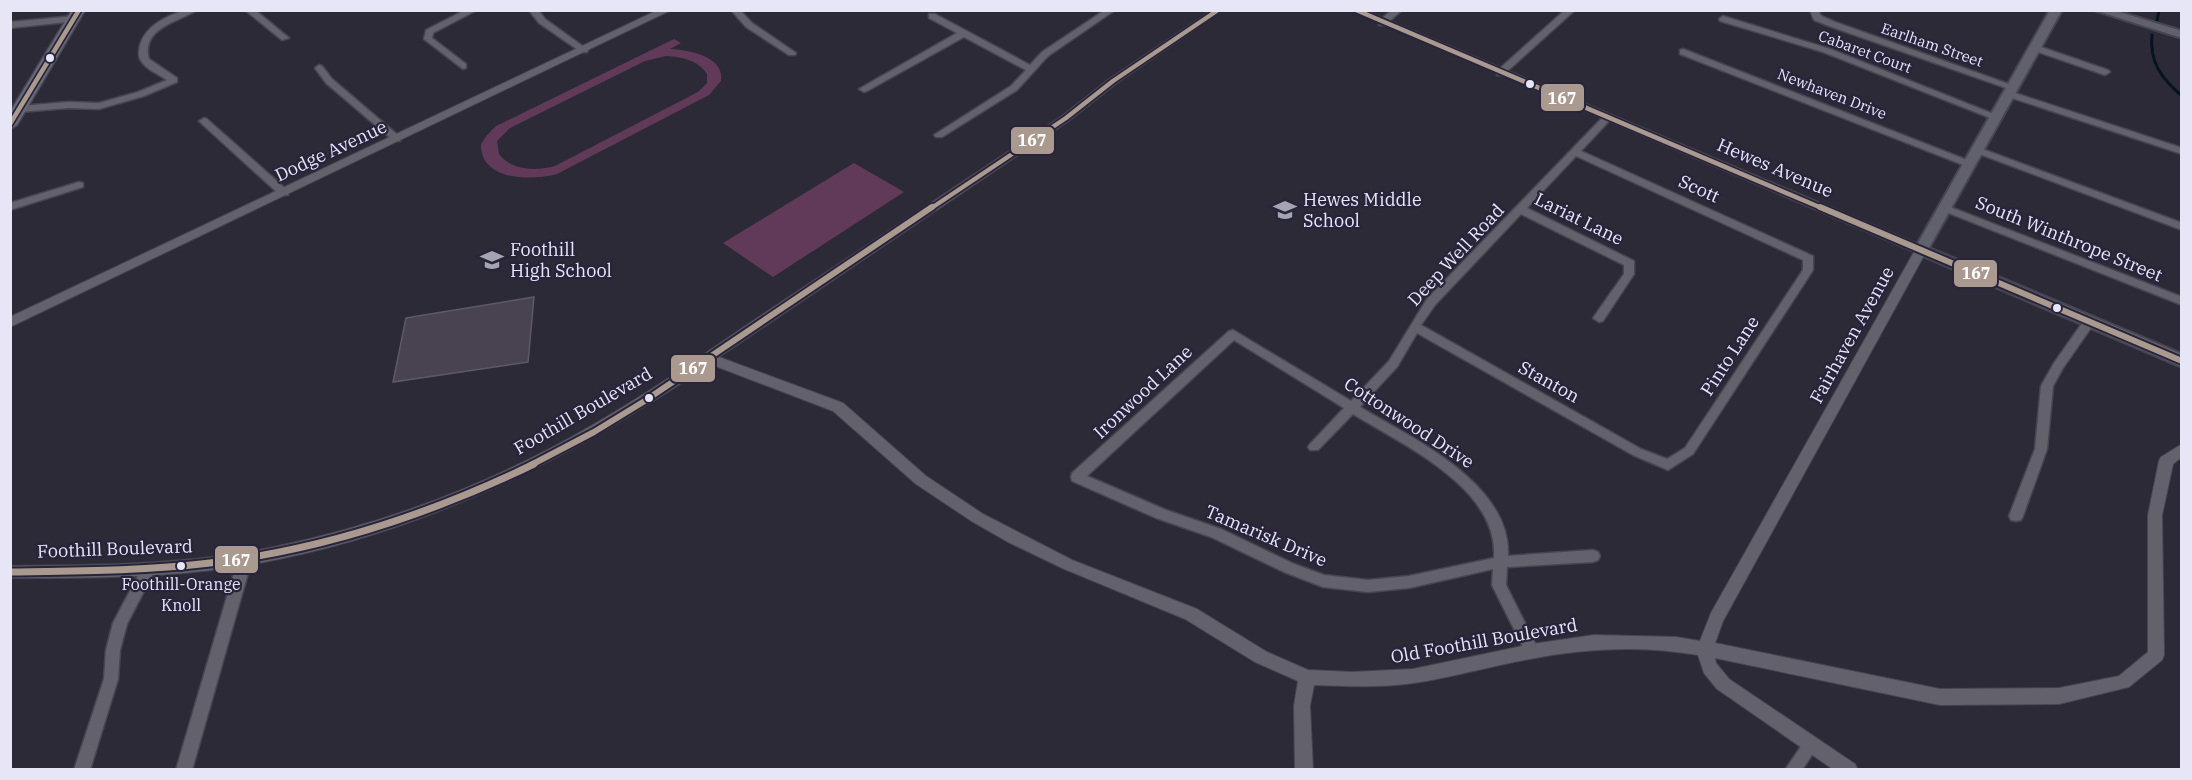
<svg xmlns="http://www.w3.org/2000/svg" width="2192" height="780" font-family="'IBM Plex Serif',serif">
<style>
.green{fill:#623a59;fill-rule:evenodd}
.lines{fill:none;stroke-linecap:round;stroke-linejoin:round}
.stream{stroke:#051420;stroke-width:3}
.building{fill:#484251;stroke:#5e5a65;stroke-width:1.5}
.minor-casing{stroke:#474551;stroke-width:3}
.tertiary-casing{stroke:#474551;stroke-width:2}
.secondary-casing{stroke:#474551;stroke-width:4}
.primary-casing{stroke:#474551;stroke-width:3}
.minor{fill:#63626c;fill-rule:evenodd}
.tertiary{fill:#63626c;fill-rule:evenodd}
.secondary{fill:#61616d;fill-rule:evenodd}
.primary{fill:#676977;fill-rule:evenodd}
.bus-1-far2-casing{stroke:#27243c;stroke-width:8}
.bus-1-far1-casing{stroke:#27243c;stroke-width:10}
.bus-1-casing{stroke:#27243c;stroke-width:11}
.bus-1-far2{stroke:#a9998f;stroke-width:4.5}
.bus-1-far1{stroke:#a9998f;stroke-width:6}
.bus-1{stroke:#a9998f;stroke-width:7}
.bus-dot{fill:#e7e6f7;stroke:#27243c;stroke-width:2}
.labels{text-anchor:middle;stroke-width:4.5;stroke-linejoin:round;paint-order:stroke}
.far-street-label{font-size:15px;fill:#e7e6f7;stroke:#27243c}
.bus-label{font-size:16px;fill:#e7e6f7;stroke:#27243c}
.street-label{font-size:18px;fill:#e7e6f7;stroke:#27243c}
.poi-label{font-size:18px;fill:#e7e6f7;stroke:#27243c;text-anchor:start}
.line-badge{stroke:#27243c;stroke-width:2}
.badge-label{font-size:16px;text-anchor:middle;font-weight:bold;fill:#fff}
</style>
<rect width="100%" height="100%" fill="#2b2a36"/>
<g class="green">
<path d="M674,39L681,43L670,49C688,50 725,56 721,81L709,95L557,174C532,181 480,181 481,144L487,135L496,126ZM666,56C682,57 698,60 707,74V83L698,92L555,166C536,171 512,171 499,154L497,141L510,128L645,61Z"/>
<polygon points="854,163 904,192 773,277 723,243"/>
</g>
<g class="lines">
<g class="stream">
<polyline points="2157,21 2159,10"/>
<path d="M2152,35C2149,62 2162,79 2182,96"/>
</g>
</g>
<polygon class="building" points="534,297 528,362 393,382 406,318"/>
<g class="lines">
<g class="minor-casing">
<g id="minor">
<path d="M184,10H197C178,22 141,28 149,59L177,78V82L144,96L99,109L68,108L20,112L15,109L20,106L68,102L99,103L138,92L167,80C158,74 145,69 140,59C138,55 139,50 140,45C146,25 166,17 184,10Z"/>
<polygon points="245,10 255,10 289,38 282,40"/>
<polygon points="465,10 477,10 433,33 432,38 466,64 466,68 463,69 424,39 426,30"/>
<polygon points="529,10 538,10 545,19 588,50 587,52 581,52 539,23"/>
<polygon points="731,10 740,10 752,23 796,53 795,55 789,55 746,27"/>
<polygon points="1105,10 1115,10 1048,56 1017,90 942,137 936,137 934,135 1011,86 1026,70 964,37 867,91 864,92 859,89 957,33 929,18 929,14 935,14 1030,65 1042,52"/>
<polygon points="1392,10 1402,10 1385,25 1379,25 1379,21"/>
<polygon points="1565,10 1575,10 1503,75 1497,75 1497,71"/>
<polygon points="1810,10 1818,10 1821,16 1835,22 2017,87 2015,89 2009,89 1829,26 1814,20"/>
<polygon points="74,16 78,19 77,21 10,28 10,22"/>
<polygon points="1723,16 1830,49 2001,117 1999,119 1993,119 1823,52 1720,21 1719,19"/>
<polygon points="2035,45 2108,70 2110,72 2105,75 2102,74 2032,50 2031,48"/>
<polygon points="1683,49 1972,162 1974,164 1969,167 1966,166 1680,54 1680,50"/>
<polygon points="319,65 322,66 332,79 400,137 400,141 394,141 326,83 315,68"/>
<polygon points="2009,91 2182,148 2182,154 2006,96 2004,94"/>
<path d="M1607,115L1612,118L1610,120L1581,151L1813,256V270L1693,454L1668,470L1633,455L1417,333L1397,367L1360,407C1413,439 1511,483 1508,556L1593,550L1598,552L1600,556L1598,560L1593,562L1507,567L1506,585L1539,651L1537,655L1532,657L1527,655L1492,585L1493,569L1409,588L1368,592L1323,587L1284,572L1211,537L1156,518L1072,481L1071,477L1072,473L1229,331L1233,330L1351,401L1389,361L1427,299L1604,116ZM1576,156L1803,260V270L1685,448L1667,459L1641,449L1421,325L1435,305L1521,214L1624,265V274L1593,318L1599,322L1603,321L1634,274V261L1527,208ZM1234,340L1344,408L1310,444L1308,447L1310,450H1318L1353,414C1403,445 1499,488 1494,558L1409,576L1368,580L1324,575L1294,564L1221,529L1166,510L1087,476Z"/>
<polygon points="204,118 207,119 288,191 288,195 280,195 201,123 199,121"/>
<polygon points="1977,147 2182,223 2182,230 1974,152 1974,148"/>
<polygon points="79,182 83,183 83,187 10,210 10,203"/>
<polygon points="1945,205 2182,297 2182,305 1941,210 1940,208"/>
<polygon points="2089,318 2095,322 2063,368 2053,386 2047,449 2023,516 2021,520 2016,521 2011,520 2009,516 2035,449 2041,386 2054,363 2085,319"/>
<polygon points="245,553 250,555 252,559 192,770 176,770 238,559 240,555"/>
<polygon points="148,564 153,566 155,570 127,624 120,650 118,679 90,770 74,770 104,679 106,650 113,623 143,566"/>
<polygon points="1811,737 1816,739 1819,744 1802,770 1785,770 1806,739"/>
</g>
</g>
<g class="tertiary-casing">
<g id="tertiary">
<polygon points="658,10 671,10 10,327 10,317"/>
<path d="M1212,10H1223L1117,83L1070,120L719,357L843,403L926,476L983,514L1072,560L1197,609L1267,652L1308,670L1352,672L1413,669L1532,644L1594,635L1676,637L1700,641L1711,613L1914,252L1351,10H1364L1925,247L1927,250L1723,621L1715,643L1940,689L2059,688L2119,676L2148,652V515L2159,461L2161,457L2182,444V457L2173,464L2162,515L2164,655L2162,660L2129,687L2059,704L1940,705L1715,658L1716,663L1729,679L1855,764L1858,770H1834L1717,689L1704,673L1698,655C1642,645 1585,648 1530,659C1491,666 1453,677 1414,683C1382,688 1347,686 1314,685L1310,706L1313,770H1295L1294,706L1298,681L1255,662L1185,619L1062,568L1008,542L973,522L916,484L833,411L710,364C566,462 416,537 242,566C165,578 88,578 10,578V566C99,565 187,565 274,547C385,524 493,483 591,426C658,388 719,343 783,301C876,239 970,178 1062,116L1109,79Z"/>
</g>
</g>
<g class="secondary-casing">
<g id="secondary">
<polygon points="2050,10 2062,10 1929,248 2182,354 2182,367 1916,253 1914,250"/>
<polygon points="2094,10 2113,10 2182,31 2182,38"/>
</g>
</g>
<g class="primary-casing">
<polygon id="primary" points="72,10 85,10 17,125 10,129 10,112"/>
</g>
<use href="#minor" class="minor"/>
<use href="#tertiary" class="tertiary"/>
<use href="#secondary" class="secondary"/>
<use href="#primary" class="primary"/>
<g class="bus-1-far2-casing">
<g id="bus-1-far2">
<polyline points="1356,10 1824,209"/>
<polyline points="10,124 79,10"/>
<polyline points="930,209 1066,118 1113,81 1218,10"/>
</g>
</g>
<g class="bus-1-far1-casing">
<g id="bus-1-far1">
<polyline points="1820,207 2182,361"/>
<polyline points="531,465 594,432 643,402 932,207"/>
</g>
</g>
<g class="bus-1-casing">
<path id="bus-1" d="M10,572C77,571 143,571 210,563C322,550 433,513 534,464"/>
</g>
<use href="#bus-1-far2" class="bus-1-far2"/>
<use href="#bus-1-far1" class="bus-1-far1"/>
<use href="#bus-1" class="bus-1"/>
</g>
<defs>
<g id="school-bare" transform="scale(1.8)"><path d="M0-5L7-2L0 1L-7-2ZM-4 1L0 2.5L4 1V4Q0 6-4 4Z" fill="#a5a4b3" stroke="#27243c" stroke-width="2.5" paint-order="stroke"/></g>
</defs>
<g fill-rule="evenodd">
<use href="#school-bare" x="1285" y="210"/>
<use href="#school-bare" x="492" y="260"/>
</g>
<g class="bus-dot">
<circle cx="50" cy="58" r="5"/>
<circle cx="1530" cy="84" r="5"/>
<circle cx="2057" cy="308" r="5"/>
<circle cx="649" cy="398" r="5"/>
<circle cx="181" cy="566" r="5"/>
</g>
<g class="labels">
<g class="far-street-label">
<text transform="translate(1932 45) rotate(19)" y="5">Earlham Street</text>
<text transform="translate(1865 52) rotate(20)" y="5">Cabaret Court</text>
<text transform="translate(1832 94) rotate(21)" y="5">Newhaven Drive</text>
</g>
<g class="bus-label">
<text x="181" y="590">Foothill-Orange<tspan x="181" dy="21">Knoll</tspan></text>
</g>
<g class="street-label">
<text transform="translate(331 151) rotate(-25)" y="6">Dodge Avenue</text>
<text transform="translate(1775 168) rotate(23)" y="6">Hewes Avenue</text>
<text transform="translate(1699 189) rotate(24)" y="6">Scott</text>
<text transform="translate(1579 219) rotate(26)" y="6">Lariat Lane</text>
<text transform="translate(2069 239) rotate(22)" y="6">South Winthrope Street</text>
<text transform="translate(1456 255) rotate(-47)" y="6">Deep Well Road</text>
<text transform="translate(1852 335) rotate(-61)" y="6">Fairhaven Avenue</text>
<text transform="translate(1730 356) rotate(-57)" y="6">Pinto Lane</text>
<text transform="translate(1549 382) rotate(29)" y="6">Stanton</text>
<text transform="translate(1143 392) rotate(-43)" y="6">Ironwood Lane</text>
<text transform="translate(583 411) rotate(-30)" y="6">Foothill Boulevard</text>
<text transform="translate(1409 423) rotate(33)" y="6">Cottonwood Drive</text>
<text transform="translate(1266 536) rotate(23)" y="6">Tamarisk Drive</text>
<text transform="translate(115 549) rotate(-2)" y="6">Foothill Boulevard</text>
<text transform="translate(1484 641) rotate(-10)" y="6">Old Foothill Boulevard</text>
</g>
<g class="poi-label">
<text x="1303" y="206">Hewes Middle<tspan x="1303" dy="21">School</tspan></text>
<text x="510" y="256">Foothill<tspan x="510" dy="21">High School</tspan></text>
</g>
</g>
<g class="line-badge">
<rect x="1540" y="83" width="45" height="29" rx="6" fill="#a9998f"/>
<rect x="1010" y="126" width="45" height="29" rx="6" fill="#a9998f"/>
<rect x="1953" y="259" width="45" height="29" rx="6" fill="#a9998f"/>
<rect x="670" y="354" width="46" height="29" rx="6" fill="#a9998f"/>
<rect x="214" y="545" width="45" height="29" rx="6" fill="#a9998f"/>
</g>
<g class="badge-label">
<text x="1562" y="104">167</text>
<text x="1032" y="146">167</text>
<text x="1976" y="279">167</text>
<text x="693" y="374">167</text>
<text x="236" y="566">167</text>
</g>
<rect width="2192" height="780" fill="none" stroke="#e7e6f7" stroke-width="24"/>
</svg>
